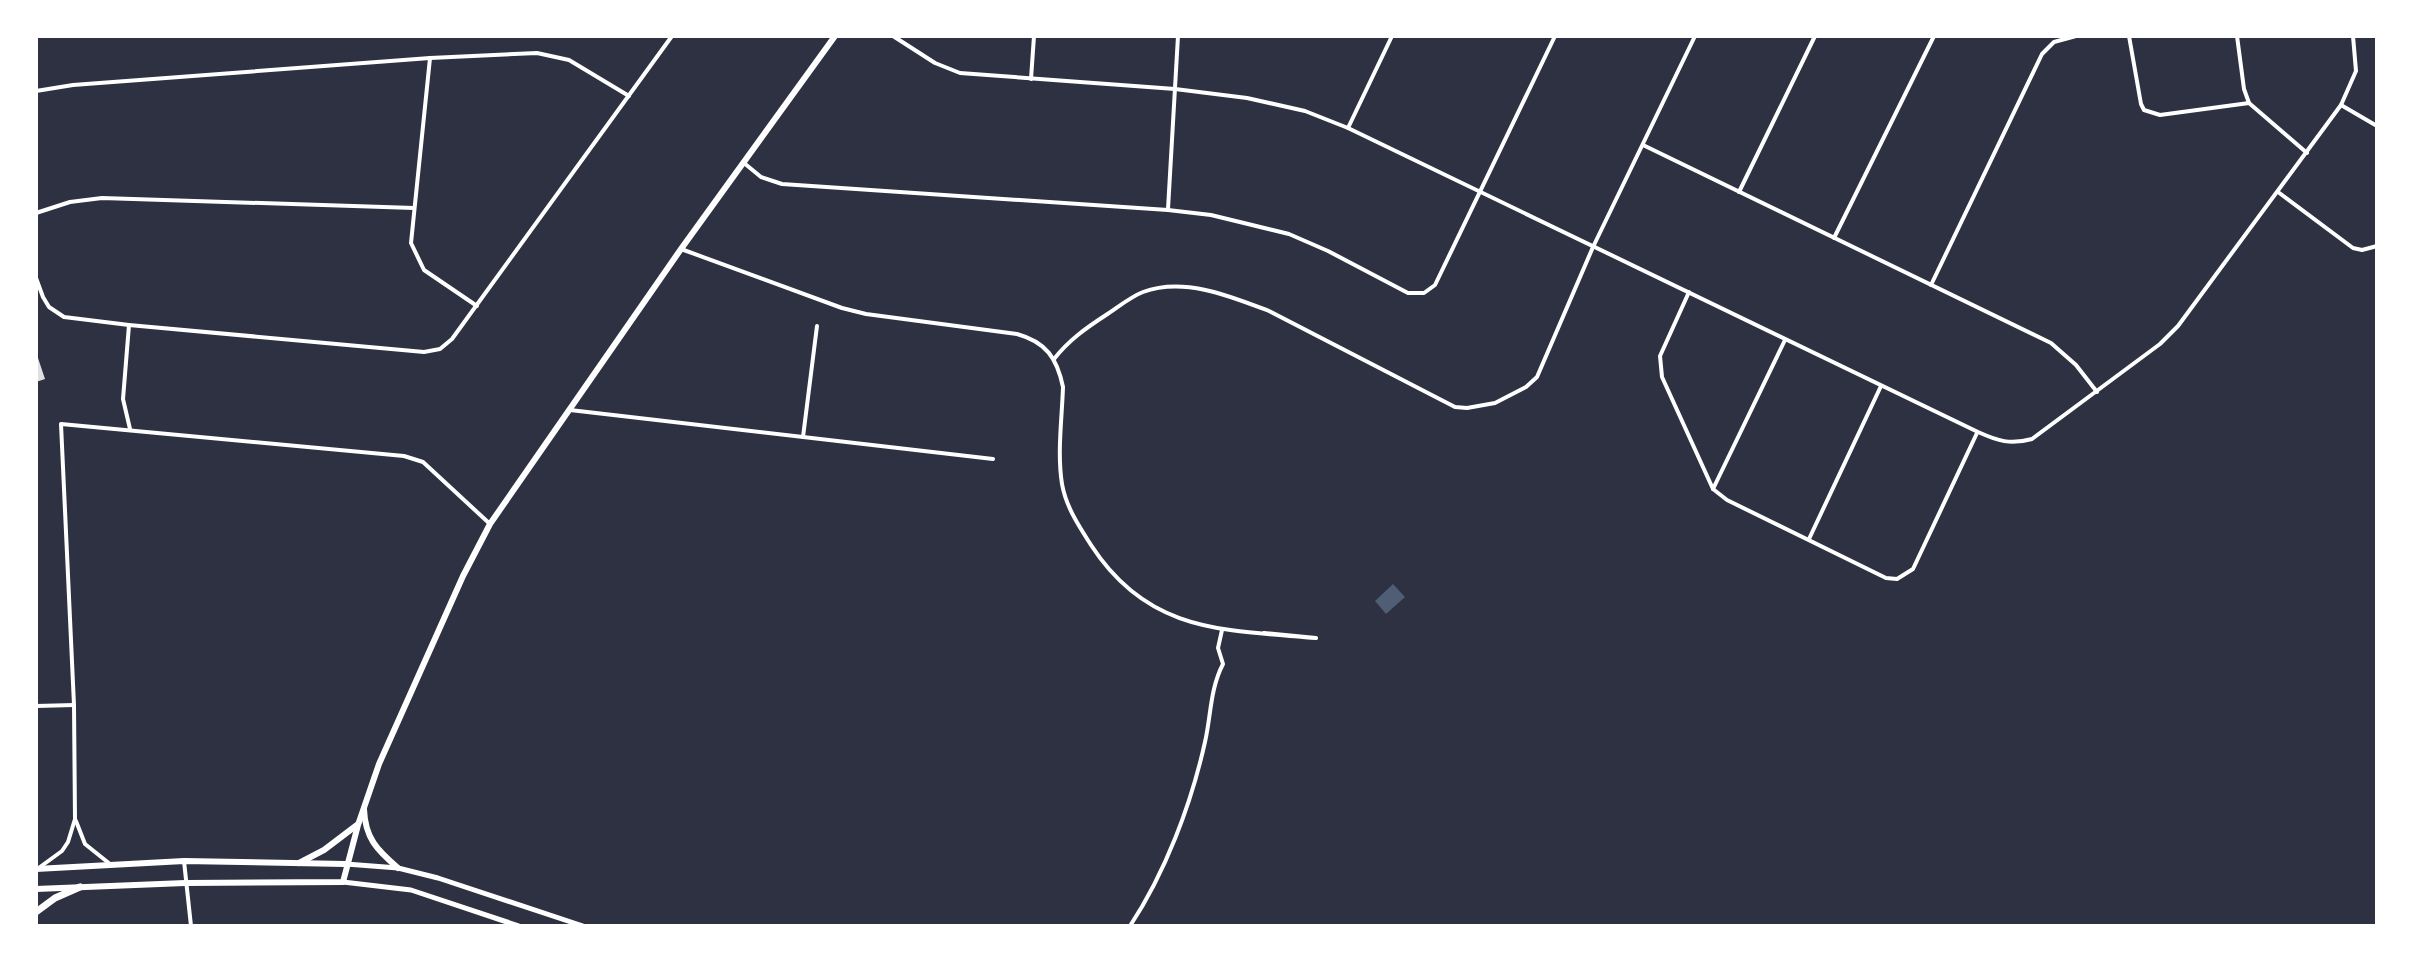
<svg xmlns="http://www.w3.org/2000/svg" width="2413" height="962" font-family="'Public Sans',sans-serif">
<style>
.water{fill:#4f5d75}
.building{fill:#e0e0e3}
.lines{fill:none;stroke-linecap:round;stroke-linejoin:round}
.minor{stroke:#fff;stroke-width:4}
.tertiary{stroke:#fff;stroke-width:5}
.secondary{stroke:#fff;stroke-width:6}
.trunk{stroke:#fff;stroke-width:7}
</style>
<rect width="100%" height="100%" fill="#2d3142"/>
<polygon class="water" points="1393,584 1405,597 1386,614 1375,601"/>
<polygon class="building" points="36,352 45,379 36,382"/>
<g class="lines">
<g class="minor">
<path d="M893,36L935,63L960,73L1175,89L1247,98L1305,111L1348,128L1978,432C1998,441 2010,445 2032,439L2160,344L2178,326L2341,105L2356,71L2353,36"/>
<polyline points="2129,36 2141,104 2144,110 2160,115 2249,103"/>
<polyline points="2237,36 2244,89 2249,103 2307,153"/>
<polyline points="430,58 411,243 424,270 477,306"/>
<polyline points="1031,79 1034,36"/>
<polyline points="36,91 73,85 430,58 537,53 569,60 629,96"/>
<polyline points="2341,105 2377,126"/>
<polyline points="1348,128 1392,36"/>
<polyline points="1643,145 2051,343 2076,365 2097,392"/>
<polyline points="744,163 761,177 782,184 1168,210 1211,215 1289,234 1328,251 1408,293 1424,293 1435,285 1555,36"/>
<polyline points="1739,192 1815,36"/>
<polyline points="2278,192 2353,248 2362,250 2377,246"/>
<polyline points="1168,209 1178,36"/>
<polyline points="36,213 70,202 102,198 414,208"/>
<polyline points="1834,238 1934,36"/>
<path d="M681,249L842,308L866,314L1017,334C1046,342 1057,358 1063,387C1062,418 1057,453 1062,484C1066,507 1079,526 1091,545C1148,633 1223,630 1316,638L1264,633"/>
<polyline points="36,278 43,297 49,307 64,317 129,325 424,352 440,349 452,339 672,36"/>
<polyline points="1931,285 2042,54 2054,42 2076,36"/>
<polyline points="1689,292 1660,356 1662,377 1713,489 1727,500 1886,578 1897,579 1913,569 1977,433"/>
<polyline points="129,325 123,399 130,429"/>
<path d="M1054,359C1069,340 1086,328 1106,315C1117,308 1130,297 1143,292C1184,277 1230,296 1269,311L1455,407L1467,408L1495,403L1526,387L1537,377L1593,247L1695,36"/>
<polyline points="570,410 993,459"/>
<polyline points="803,437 817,326"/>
<polyline points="1713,489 1785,340"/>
<polyline points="1809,539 1881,386"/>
<polyline points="36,706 74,705"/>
<polyline points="76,821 85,844 110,864"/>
<polyline points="184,861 191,926"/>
<polyline points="40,867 62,851 68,842 75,819 74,705 61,424 404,456 423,462 490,524"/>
<path d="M1130,926C1165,873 1191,805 1205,742C1211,716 1210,689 1223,664L1218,648L1222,630"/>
</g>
<g class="tertiary">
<polyline points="346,864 398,868 438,878 583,926"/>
<polyline points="343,882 411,890 519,926"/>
</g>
<g class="secondary">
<path d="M364,809C365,838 377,850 398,868"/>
<polyline points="299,863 324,850 357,825"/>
<polyline points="36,869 184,861 345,864"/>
<polyline points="36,889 185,883 343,882 358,825 379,764 463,576 490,524 681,249 835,36"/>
</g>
<polyline class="trunk" points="36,912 55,898 80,887"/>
</g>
<rect width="2413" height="962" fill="none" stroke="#ffffff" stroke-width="76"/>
</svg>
